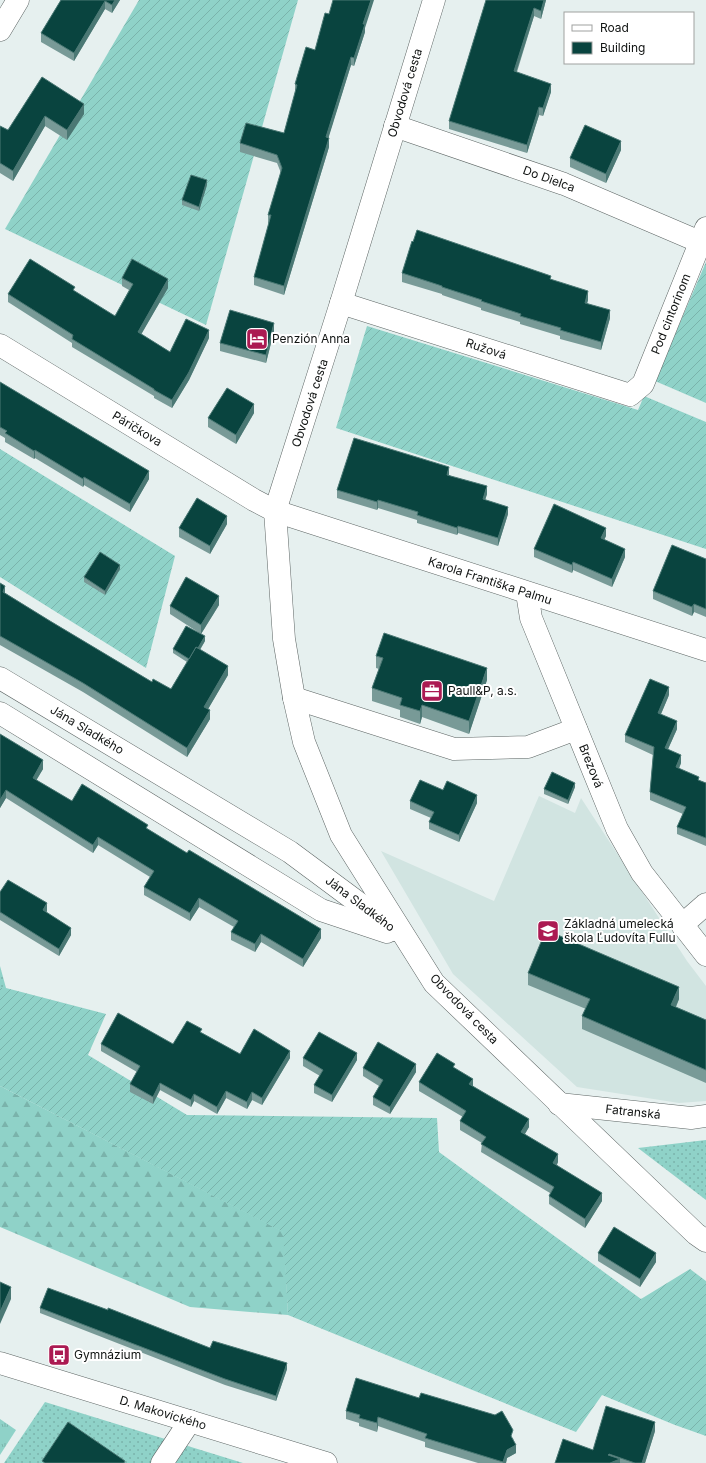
<svg xmlns="http://www.w3.org/2000/svg" width="706" height="1463" font-family="Inter,sans-serif">
<style>
.built{fill:#d1e4e1}
.grass{fill:url(#grass-dots)}
.forest{fill:url(#forest-firs)}
.park{fill:url(#park-tufts)}
.garden{fill:url(#garden-furrows)}
.lines{fill:none;stroke-linecap:round;stroke-linejoin:round}
.street-casing{stroke:#5d6564;stroke-width:23}
.street{stroke:#fff;stroke-width:22}
.wall{fill:#789a97}
.shaded-wall{fill:#4b7874}
.building{fill:#09443f;stroke:#4b7874}
.labels{text-anchor:middle;stroke-width:4;stroke-linejoin:round;paint-order:stroke}
.street-label{font-size:12px;fill:#101312;stroke:#fff}
.poi-label{font-size:12px;fill:#101312;stroke:#fff;text-anchor:start}
</style>
<defs>
<pattern id="grass-dots" width="8" height="8" patternUnits="userSpaceOnUse"><rect width="8" height="8" fill="#8fd2c8"/><path d="M2 2h.1M6 6h.1" fill="none" stroke="#7ab3ab" stroke-width="1.8" stroke-linecap="round"/></pattern>
<pattern id="forest-firs" width="22" height="20" patternUnits="userSpaceOnUse"><rect width="22" height="20" fill="#8fd2c8"/><path d="M5 1l3.5 6h-7zM16 11l3.5 6h-7z" fill="#7ab3ab"/></pattern>
<pattern id="park-tufts" width="24" height="20" patternUnits="userSpaceOnUse"><rect width="24" height="20" fill="#8fd2c8"/><path d="M3 7l-1-3M5 7V3M7 7l1-3M15 17l-1-3M17 17v-4M19 17l1-3" fill="none" stroke="#7ab3ab"/></pattern>
<pattern id="garden-furrows" width="10" height="10" patternUnits="userSpaceOnUse"><rect width="10" height="10" fill="#8fd2c8"/><path d="M-1 1l2-2M0 10L10 0M9 11l2-2" fill="none" stroke="#7ab3ab"/></pattern>
</defs>
<rect width="100%" height="100%" fill="#e6f0ef"/>
<polygon class="built" points="539,796 575,813 581,798 687,961 706,986 706,1101 679,1103 577,1087 453,974 381,851 494,901"/>
<g class="grass">
<polygon points="0,966 6,988 0,988"/>
<polygon points="706,1140 706,1200 638,1148"/>
<polygon points="45,1402 243,1463 4,1463"/>
</g>
<polygon class="forest" points="0,1086 284,1232 288,1315 190,1307 0,1227"/>
<polygon class="park" points="0,1419 16,1430 0,1455"/>
<g class="garden">
<polygon points="139,0 298,0 206,325 5,229"/>
<polygon points="706,262 706,403 655,381"/>
<polygon points="367,326 638,410 644,396 706,422 706,549 336,428"/>
<polygon points="0,449 175,556 146,668 0,577"/>
<polygon points="0,988 6,988 106,1014 88,1055 187,1115 437,1118 439,1152 641,1299 690,1269 706,1281 706,1436 675,1425 602,1395 576,1432 288,1315 283,1232 0,1086"/>
</g>
<g class="lines">
<g class="street-casing">
<g id="street">
<polyline points="434,0 341,303 275,511 284,639 294,698 304,742 341,835 434,983 696,1234 706,1241"/>
<polyline points="0,30 18,0"/>
<polyline points="395,126 564,184 700,242"/>
<polyline points="341,303 630,395 643,384 706,228"/>
<polyline points="0,345 254,500 275,511 706,650"/>
<polyline points="527,593 531,618 617,829 642,873 706,955"/>
<polyline points="0,678 290,852 395,930"/>
<polyline points="294,698 454,749 528,747 576,729"/>
<polyline points="0,713 321,910 387,932"/>
<polyline points="682,925 706,904"/>
<polyline points="559,1104 691,1118 706,1116"/>
<polyline points="0,1363 326,1463"/>
<polyline points="162,1463 190,1421"/>
</g>
</g>
<use href="#street" class="street"/>
</g>
<g class="wall">
<polygon points="61,0 120,0 112,13 105,9 74,61 41,42 41,33"/>
<polygon points="486,0 546,0 541,19 534,16 517,72 551,92 543,116 539,115 527,153 449,129 449,121"/>
<polygon points="329,14 365,28 365,32 354,66 351,65 328,138 329,147 284,295 254,285 254,277 269,223 268,223 268,215 281,173 277,163 240,152 240,143 284,133 295,93 295,84 315,50"/>
<polygon points="42,77 84,114 67,140 45,126 13,181 0,173 0,126 8,130"/>
<polygon points="621,150 606,183 570,167 570,158"/>
<polygon points="207,185 199,211 182,205 182,200"/>
<polygon points="402,273 551,280 588,300 587,303 610,318 601,350 560,339 560,336 520,324 520,322 481,310 481,308 442,295 442,294 402,282"/>
<polygon points="122,278 168,288 141,334 170,352 209,338 189,380 172,408 154,398 154,396 72,347 72,343 8,302 8,294 115,316 129,290 122,286"/>
<polygon points="274,331 266,363 220,351 220,343"/>
<polygon points="0,382 149,479 130,512 84,485 83,487 35,458 34,459 5,442 5,438 0,435"/>
<polygon points="254,413 236,444 208,427 208,418"/>
<polygon points="449,474 449,475 487,494 485,500 508,514 498,546 458,533 457,535 417,523 417,520 378,508 377,510 337,498 337,490"/>
<polygon points="227,524 210,554 179,537 179,528"/>
<polygon points="606,536 604,540 625,557 612,587 573,570 572,573 534,557 534,549"/>
<polygon points="706,559 706,617 694,612 692,616 653,599 653,591"/>
<polygon points="120,569 105,595 84,582 84,577"/>
<polygon points="0,583 5,593 50,621 152,682 171,689 187,662 173,653 173,649 205,641 200,650 228,675 208,709 210,719 187,757 83,692 0,645"/>
<polygon points="219,605 201,634 170,614 170,606"/>
<polygon points="376,656 487,680 469,734 422,717 420,724 400,717 400,710 372,701 372,688 379,669 376,668"/>
<polygon points="669,695 661,714 677,729 668,749 681,763 679,769 699,780 706,783 706,846 677,834 677,827 683,814 650,800 650,792 653,755 625,742 625,735"/>
<polygon points="0,734 43,769 36,780 72,801 148,829 321,938 303,967 261,942 255,952 231,940 231,932 234,927 199,907 190,921 144,895 144,887 150,877 98,845 93,853 6,798 0,808"/>
<polygon points="575,787 568,804 544,794 544,789"/>
<polygon points="443,790 477,803 459,842 429,829 429,822 431,818 410,809 410,801"/>
<polygon points="0,892 47,911 46,912 71,935 59,956 0,920"/>
<polygon points="528,973 679,999 676,1007 706,1020 706,1083 582,1029 582,1016 586,1009 528,985"/>
<polygon points="202,1033 240,1054 290,1058 262,1105 252,1100 247,1109 226,1098 217,1114 194,1101 191,1107 160,1090 153,1104 130,1092 130,1084 137,1072 101,1051 101,1044 173,1044"/>
<polygon points="303,1058 357,1060 332,1102 314,1093 314,1085 320,1076 303,1066"/>
<polygon points="363,1068 416,1072 390,1114 373,1105 373,1097 379,1086 363,1076"/>
<polygon points="455,1068 473,1086 529,1127 525,1134 558,1162 557,1165 602,1201 585,1228 549,1204 549,1196 550,1193 481,1152 482,1143 460,1130 460,1121 463,1117 419,1091 419,1082"/>
<polygon points="598,1253 656,1262 640,1287 598,1261"/>
<polygon points="40,1308 210,1348 287,1369 276,1401 225,1385 40,1313"/>
<polygon points="346,1411 513,1438 516,1453 507,1458 506,1463 478,1463 425,1447 425,1442 378,1426 377,1432 359,1426 359,1423 346,1419"/>
<polygon points="655,1431 645,1463 555,1463 593,1450"/>
</g>
<g class="shaded-wall">
<polygon points="115,0 120,0 112,13 112,5"/>
<polygon points="371,0 374,0 365,28 365,32 354,66 354,58 363,24"/>
<polygon points="544,0 546,0 541,19 541,11"/>
<polygon points="105,1 105,9 74,61 74,53"/>
<polygon points="534,8 534,16 514,79 514,71"/>
<polygon points="351,57 351,65 326,146 326,137"/>
<polygon points="551,84 551,92 543,116 543,108"/>
<polygon points="84,104 84,114 67,140 67,130"/>
<polygon points="539,107 539,115 527,153 527,145"/>
<polygon points="45,116 45,126 13,181 13,171"/>
<polygon points="329,138 329,147 284,295 284,286"/>
<polygon points="621,141 621,150 606,183 606,174"/>
<polygon points="207,180 207,185 199,211 199,207"/>
<polygon points="168,279 168,288 138,340 138,332"/>
<polygon points="588,291 588,300 585,311 585,303"/>
<polygon points="610,310 610,318 601,350 601,342"/>
<polygon points="274,323 274,331 266,363 266,355"/>
<polygon points="209,330 209,338 189,380 172,408 172,400"/>
<polygon points="254,404 254,413 236,444 236,435"/>
<polygon points="35,450 35,458 34,459 34,451"/>
<polygon points="449,467 449,474 447,483 447,475"/>
<polygon points="149,471 149,479 130,512 130,504"/>
<polygon points="84,477 84,485 83,487 83,479"/>
<polygon points="487,486 487,494 483,507 483,499"/>
<polygon points="378,500 378,508 377,510 377,502"/>
<polygon points="508,507 508,514 498,546 498,538"/>
<polygon points="227,516 227,524 210,554 210,546"/>
<polygon points="458,526 458,533 457,535 457,528"/>
<polygon points="606,528 606,536 601,546 601,538"/>
<polygon points="625,549 625,557 612,587 612,579"/>
<polygon points="573,562 573,570 572,573 572,565"/>
<polygon points="120,565 120,569 105,595 105,591"/>
<polygon points="5,586 5,595 3,592"/>
<polygon points="219,596 219,605 201,634 201,625"/>
<polygon points="694,604 694,612 692,616 692,607"/>
<polygon points="205,636 205,641 191,664 191,660"/>
<polygon points="228,666 228,675 204,716 204,707"/>
<polygon points="487,668 487,680 469,734 469,721"/>
<polygon points="669,687 669,695 658,721 658,713"/>
<polygon points="422,705 422,717 420,724 420,711"/>
<polygon points="210,710 210,719 187,757 187,748"/>
<polygon points="677,721 677,729 665,756 665,748"/>
<polygon points="681,755 681,763 676,775 676,767"/>
<polygon points="43,760 43,769 33,786 33,778"/>
<polygon points="575,783 575,787 568,804 568,800"/>
<polygon points="6,790 6,798 0,808 0,800"/>
<polygon points="477,795 477,803 459,842 459,835"/>
<polygon points="98,837 98,845 93,853 93,845"/>
<polygon points="199,898 199,907 190,921 190,913"/>
<polygon points="47,903 47,911 43,918 43,910"/>
<polygon points="71,928 71,935 59,956 59,949"/>
<polygon points="321,929 321,938 303,967 303,959"/>
<polygon points="261,934 261,942 255,952 255,944"/>
<polygon points="679,987 679,999 671,1018 671,1005"/>
<polygon points="290,1051 290,1058 262,1105 262,1098"/>
<polygon points="357,1053 357,1060 332,1102 332,1095"/>
<polygon points="416,1064 416,1072 390,1114 390,1107"/>
<polygon points="473,1079 473,1087 469,1084"/>
<polygon points="160,1083 160,1090 153,1104 153,1097"/>
<polygon points="226,1091 226,1098 217,1114 217,1107"/>
<polygon points="252,1092 252,1100 247,1109 247,1102"/>
<polygon points="194,1094 194,1101 191,1107 191,1100"/>
<polygon points="529,1119 529,1127 521,1140 521,1132"/>
<polygon points="558,1154 558,1162 553,1171 553,1163"/>
<polygon points="602,1193 602,1201 585,1228 585,1219"/>
<polygon points="656,1253 656,1262 640,1287 640,1279"/>
<polygon points="11,1287 11,1299 0,1324 0,1312"/>
<polygon points="287,1363 287,1369 276,1401 276,1396"/>
<polygon points="378,1417 378,1426 377,1432 377,1423"/>
<polygon points="655,1422 655,1431 645,1463 642,1463"/>
<polygon points="516,1445 516,1453 507,1458 506,1463 503,1463 507,1450"/>
<polygon points="620,1459 620,1463 610,1463"/>
</g>
<g class="building">
<polygon points="61,0 115,0 112,5 105,1 74,53 41,33"/>
<polygon points="333,0 371,0 363,24 365,24 354,58 351,57 326,137 329,138 284,286 254,277 271,215 268,215 282,168 277,155 240,143 246,123 284,133 297,85 295,84 306,47 315,50 325,13 329,14"/>
<polygon points="486,0 544,0 541,11 534,8 514,71 551,84 543,108 539,107 527,145 449,121"/>
<polygon points="42,77 84,104 67,130 45,116 13,171 0,163 0,126 8,130"/>
<polygon points="585,125 621,141 606,174 570,158"/>
<polygon points="191,175 207,180 199,207 182,200"/>
<polygon points="417,230 551,276 550,279 588,291 585,303 610,310 601,342 560,330 561,328 520,316 521,314 481,301 482,300 442,287 442,286 402,273 412,241 413,242"/>
<polygon points="30,259 75,287 73,290 115,316 133,284 122,278 132,259 168,279 138,332 170,352 186,319 209,330 189,372 172,400 154,390 154,389 72,339 73,335 8,294"/>
<polygon points="230,310 274,323 266,355 220,343"/>
<polygon points="0,382 149,471 130,504 84,477 83,479 35,450 34,451 5,433 7,431 0,427"/>
<polygon points="227,388 254,404 236,435 208,418"/>
<polygon points="354,438 449,467 447,475 487,486 483,499 508,507 498,538 458,526 457,528 417,515 418,512 378,500 377,502 337,490"/>
<polygon points="197,498 227,516 210,546 179,528"/>
<polygon points="554,504 606,528 601,538 625,549 612,579 573,562 572,565 534,549"/>
<polygon points="672,545 706,559 706,609 694,604 692,607 653,591"/>
<polygon points="100,552 120,565 105,591 84,577"/>
<polygon points="186,577 219,596 201,625 170,606"/>
<polygon points="0,583 5,586 3,592 50,621 152,682 153,679 171,689 196,647 228,666 204,707 210,710 187,748 83,683 0,636"/>
<polygon points="186,626 205,636 198,648 196,647 189,659 173,649"/>
<polygon points="384,633 487,668 469,721 422,705 420,711 400,705 402,698 372,688 383,658 376,656"/>
<polygon points="650,679 669,687 658,713 677,721 665,748 681,755 676,767 699,777 698,780 706,783 706,838 677,827 686,807 650,792 654,747 625,735"/>
<polygon points="0,734 43,760 33,778 72,801 82,784 148,825 146,828 187,853 189,850 321,929 303,959 261,934 255,944 231,932 238,921 199,898 190,913 144,887 154,871 98,837 93,845 6,790 0,800"/>
<polygon points="552,772 575,783 568,800 544,789"/>
<polygon points="420,780 443,790 447,781 477,795 459,835 429,822 434,812 410,801"/>
<polygon points="8,880 47,903 43,910 71,928 59,949 0,912 0,892"/>
<polygon points="546,930 679,987 671,1005 706,1020 706,1070 582,1016 590,999 528,973"/>
<polygon points="118,1013 173,1044 187,1021 202,1029 200,1032 240,1054 254,1029 290,1051 262,1098 252,1092 247,1102 226,1091 217,1107 194,1094 191,1100 160,1083 153,1097 130,1084 140,1066 101,1044"/>
<polygon points="319,1032 357,1053 332,1095 314,1085 323,1070 303,1058"/>
<polygon points="378,1042 416,1064 390,1107 373,1097 383,1080 363,1068"/>
<polygon points="437,1053 455,1064 453,1067 473,1079 469,1084 529,1119 521,1132 558,1154 553,1163 602,1193 585,1219 549,1196 554,1187 481,1144 486,1137 460,1121 466,1111 419,1082"/>
<polygon points="614,1227 656,1253 640,1279 598,1253"/>
<polygon points="0,1282 11,1287 0,1312"/>
<polygon points="48,1288 108,1310 108,1308 210,1348 213,1341 287,1363 276,1396 225,1379 40,1308"/>
<polygon points="356,1378 419,1398 421,1393 495,1415 502,1411 513,1430 511,1436 516,1445 507,1450 503,1462 425,1438 427,1434 378,1417 377,1423 359,1418 360,1415 346,1411"/>
<polygon points="606,1406 655,1422 642,1463 635,1463 609,1454 608,1455 620,1459 610,1463 555,1463 563,1439 593,1450"/>
<polygon points="68,1422 125,1461 124,1463 45,1463 42,1461"/>
</g>
<defs>
<g id="hotel-square" transform="scale(1.15)"><rect x="-9" y="-9" width="18" height="18" rx="4" fill="#ab1a52" stroke="#fff"/><path d="M-6-4.5h1.5V1H6V5H4.5V3h-9V5H-6ZM-4 0a1.8 1.8 0 1 1 3.6 0ZM.5 0V-2.5h3Q6-2.5 6 0Z" fill="#fff"/></g>
<g id="office-square" transform="scale(1.15)"><rect x="-9" y="-9" width="18" height="18" rx="4" fill="#ab1a52" stroke="#fff"/><path d="M-6-3h4V-5.5h4V-3h4V5H-6ZM-1-4.5V-3h2v-1.5ZM-6 0V1H6V0Z" fill="#fff"/></g>
<g id="school-square" transform="scale(1.15)"><rect x="-9" y="-9" width="18" height="18" rx="4" fill="#ab1a52" stroke="#fff"/><path d="M0-5L7-2L0 1L-7-2ZM-4 1L0 2.5L4 1V4Q0 6-4 4Z" fill="#fff"/></g>
<g id="bus-square" transform="scale(1.15)"><rect x="-9" y="-9" width="18" height="18" rx="4" fill="#ab1a52" stroke="#fff"/><path d="M-5-6H5V4H4V6H2V4H-2V6H-4V4H-5ZM-3.5-4V0h7V-4ZM-3.5 1.2v1.5H-2V1.2ZM2 1.2v1.5H3.5V1.2Z" fill="#fff"/></g>
</defs>
<g fill-rule="evenodd">
<use href="#hotel-square" x="257" y="339"/>
<use href="#office-square" x="432" y="691"/>
<use href="#school-square" x="548" y="931"/>
<use href="#bus-square" x="59" y="1355"/>
</g>
<g class="labels">
<g class="street-label">
<text transform="translate(405 93) rotate(-73)" y="4">Obvodová cesta</text>
<text transform="translate(549 179) rotate(20)" y="4">Do Dielca</text>
<text transform="translate(671 314) rotate(-68)" y="4">Pod cintorínom</text>
<text transform="translate(486 349) rotate(18)" y="4">Ružová</text>
<text transform="translate(310 403) rotate(-72)" y="4">Obvodová cesta</text>
<text transform="translate(137 429) rotate(31)" y="4">Páričkova</text>
<text transform="translate(490 581) rotate(18)" y="4">Karola Františka Palmu</text>
<text transform="translate(87 730) rotate(31)" y="4">Jána Sladkého</text>
<text transform="translate(591 766) rotate(68)" y="4">Brezová</text>
<text transform="translate(360 904) rotate(37)" y="4">Jána Sladkého</text>
<text transform="translate(464 1009) rotate(46)" y="4">Obvodová cesta</text>
<text transform="translate(633 1112) rotate(6)" y="4">Fatranská</text>
<text transform="translate(163 1413) rotate(17)" y="4">D. Makovického</text>
</g>
<g class="poi-label">
<text x="272" y="343">Penzión Anna</text>
<text x="448" y="695">Paull&amp;P, a.s.</text>
<text x="564" y="928">Základná umelecká<tspan x="564" dy="14">škola Ľudovíta Fullu</tspan></text>
<text x="74" y="1359">Gymnázium</text>
</g>
</g>
<rect x="564" y="12" width="130" height="52" fill="#ffffff" stroke="#9fa1a0"/>
<rect x="572" y="25" width="20" height="6" fill="#ffffff" stroke="#9fa1a0"/>
<text x="600" y="32" font-size="12" fill="#101312">Road</text>
<rect x="572" y="42" width="20" height="12" fill="#09443f" stroke="#9fa1a0"/>
<text x="600" y="52" font-size="12" fill="#101312">Building</text>
</svg>
